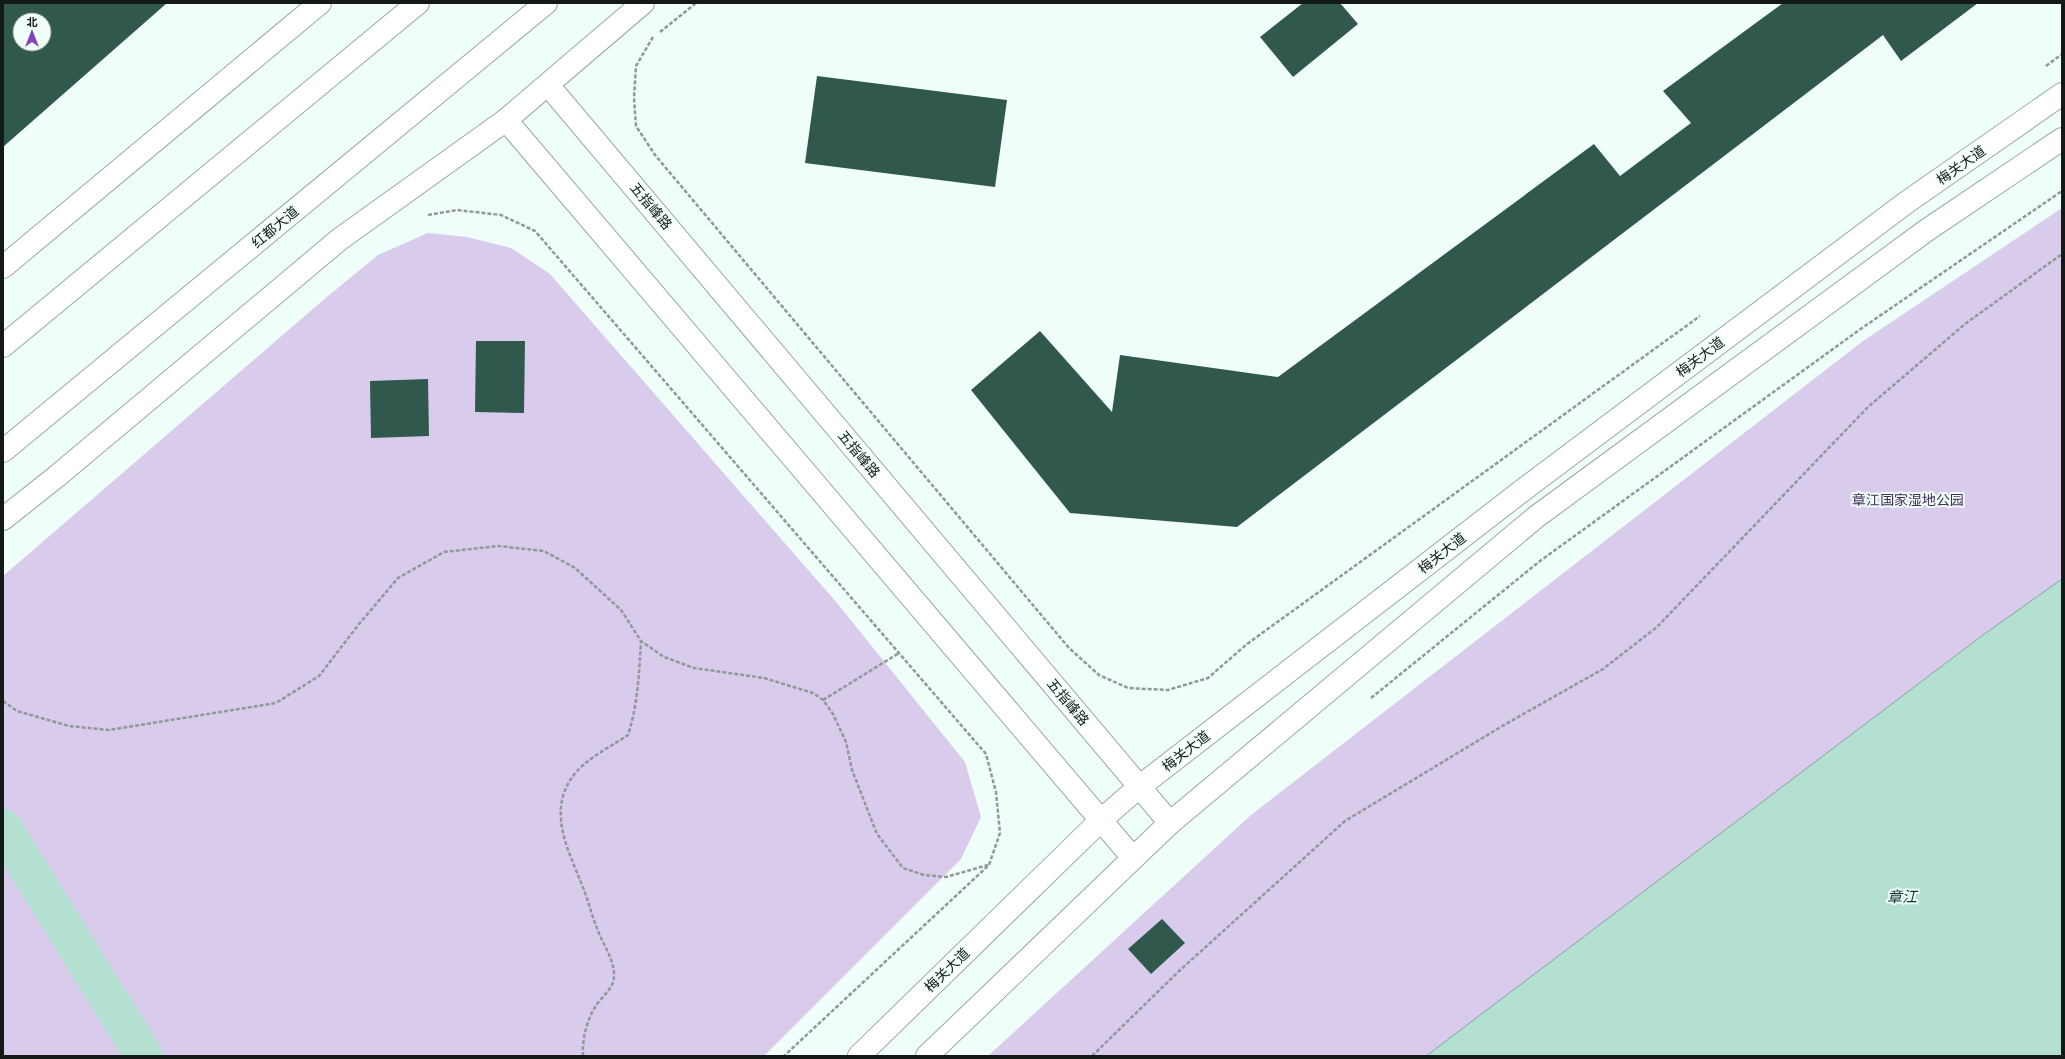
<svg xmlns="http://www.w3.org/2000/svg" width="2065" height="1059" font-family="Barlow,'Noto Sans SC',sans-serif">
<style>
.green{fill:#d9cbec}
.water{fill:#b4e0d1;stroke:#84a499}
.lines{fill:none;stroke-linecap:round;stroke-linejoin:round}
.canal{stroke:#b4e0d1;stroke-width:38}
.building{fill:#30584c;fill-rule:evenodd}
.tertiary-casing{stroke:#98a9a3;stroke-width:24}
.secondary-casing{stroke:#98a9a3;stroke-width:24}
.primary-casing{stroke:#98a9a3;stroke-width:24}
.path{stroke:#8f9996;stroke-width:2.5;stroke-dasharray:4 2;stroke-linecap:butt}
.tertiary{stroke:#fff;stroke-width:22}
.secondary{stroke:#fff;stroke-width:22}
.primary{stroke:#fff;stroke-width:22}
.labels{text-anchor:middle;stroke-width:4;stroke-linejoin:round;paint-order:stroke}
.street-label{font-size:14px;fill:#131917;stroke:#f0fef9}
.park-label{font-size:14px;fill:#452f5c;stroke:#f0fef9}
.water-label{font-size:15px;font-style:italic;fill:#0e362c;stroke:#f0fef9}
</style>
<rect width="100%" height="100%" fill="#f0fef9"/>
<g class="green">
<polygon points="2062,208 2062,579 1983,635 1426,1056 988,1056 1251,815 1863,341"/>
<polygon points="428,233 467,237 511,248 550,274 837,603 965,762 981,817 961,859 764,1056 3,1056 3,576 328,296 378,255"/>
</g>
<polygon class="water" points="2062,579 2062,1056 1426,1056 1983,635"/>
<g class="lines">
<polyline class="canal" points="3,828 144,1056"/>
</g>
<g class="building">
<path d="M3,3H167L3,147ZM20,20H44V44H20Z"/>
<polygon points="1303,3 1340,3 1358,24 1293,77 1260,37"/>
<polygon points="1783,3 1978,3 1901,61 1883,35 1237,527 1070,513 971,390 1040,331 1112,412 1120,355 1278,377 1594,144 1620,176 1691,123 1663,91"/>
<polygon points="817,76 1007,100 995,187 805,163"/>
<polygon points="476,341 525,341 524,413 475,412"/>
<polygon points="428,379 429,436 371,438 370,381"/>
<polygon points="1162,919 1185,943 1151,974 1128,949"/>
</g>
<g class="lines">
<g class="tertiary-casing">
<g id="tertiary">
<polyline points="3,267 320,3"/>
<polyline points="3,519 56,477 340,239 506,120 643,3"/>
</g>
</g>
<g class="secondary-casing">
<g id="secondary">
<polyline points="548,85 1170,823"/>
<polyline points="506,120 1133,858"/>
<polyline points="859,1056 1100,821 1139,787 1523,490 1907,202 2062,94"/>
<polyline points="927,1056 1170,823 1536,517 1927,230 2062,139"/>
</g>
</g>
<g class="primary-casing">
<g id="primary">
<polyline points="3,346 418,3"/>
<polyline points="3,451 546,3"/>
</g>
</g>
<g class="path">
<polyline points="660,32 696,3"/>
<polyline points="653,37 636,66 634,98 636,126 655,155 1069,648 1099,675 1128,688 1168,690 1208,678 1247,644 1700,316"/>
<polyline points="2046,66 2062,54"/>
<polyline points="428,215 457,210 501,215 535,231 986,754 996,792 1000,833 989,865 784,1056"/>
<polyline points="1371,698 1540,561 1862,328 2062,191"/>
<polyline points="823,700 899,653"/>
<polyline points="3,701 17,711 69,726 109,730 276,703 319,676 359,624 398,578 444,552 498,546 544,551 575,568 621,610 641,641 664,657 694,668 764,678 813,693 823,700 833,714 846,742 852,770 877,834 903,868 924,875 946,877 988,865"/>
<path d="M583,1056C582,1039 587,1019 597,1004C604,994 615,988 614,973C613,957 602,943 597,928C591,914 588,899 582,885C569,852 548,813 571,779C584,759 609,748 628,735C638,704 639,673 641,642"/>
<polyline points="1092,1056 1178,972 1345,821 1504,725 1603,669 1657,627 1868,407 1965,324 2062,254"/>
</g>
<use href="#tertiary" class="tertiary"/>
<use href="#secondary" class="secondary"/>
<use href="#primary" class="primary"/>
</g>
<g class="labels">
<g class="street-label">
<text transform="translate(1961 165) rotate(-35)" y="5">梅关大道</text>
<text transform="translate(651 206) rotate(50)" y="5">五指峰路</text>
<text transform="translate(275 227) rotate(-40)" y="5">红都大道</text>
<text transform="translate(1700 357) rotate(-37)" y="5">梅关大道</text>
<text transform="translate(859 454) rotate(50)" y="5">五指峰路</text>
<text transform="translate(1442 553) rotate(-38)" y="5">梅关大道</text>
<text transform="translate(1068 702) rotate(50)" y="5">五指峰路</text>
<text transform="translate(1186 751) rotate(-38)" y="5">梅关大道</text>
<text transform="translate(947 970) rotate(-44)" y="5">梅关大道</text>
</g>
<g class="park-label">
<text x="1908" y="505">章江国家湿地公园</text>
</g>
<g class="water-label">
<text x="1902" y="902">章江</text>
</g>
</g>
<rect width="2065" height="1059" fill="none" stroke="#131917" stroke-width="8"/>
<g transform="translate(32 32)"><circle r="19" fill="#f0fef9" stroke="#98a29f"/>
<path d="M0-3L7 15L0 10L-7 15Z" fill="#8144ba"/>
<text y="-6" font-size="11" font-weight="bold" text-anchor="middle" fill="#131917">北</text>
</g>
</svg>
